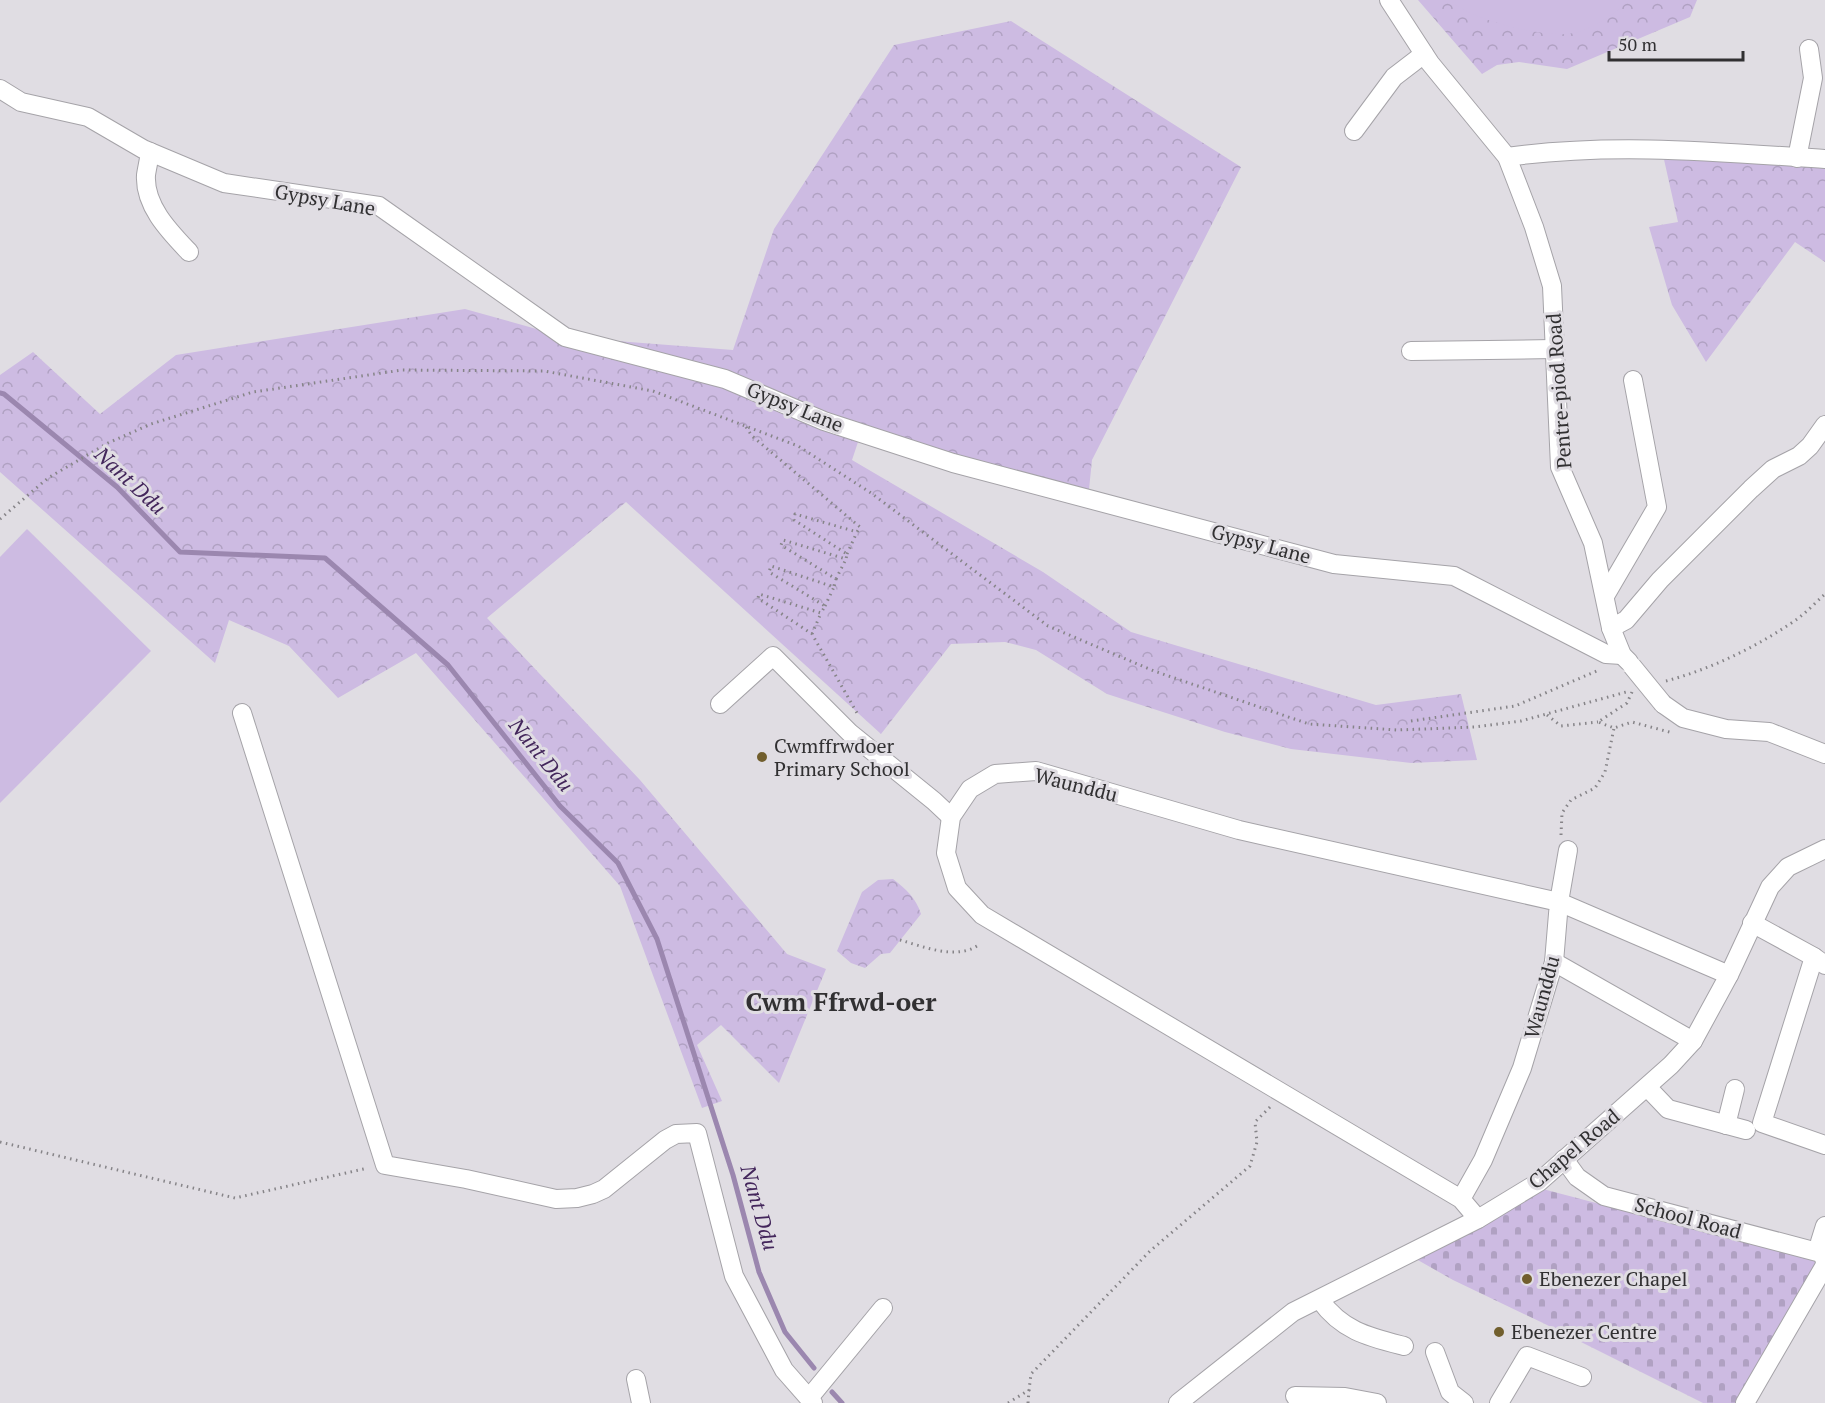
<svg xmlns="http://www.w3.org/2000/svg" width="1825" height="1403" font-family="'PT Serif',serif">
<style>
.forest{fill:url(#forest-crowns)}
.cemetery{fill:url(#cemetery-stones)}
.garden{fill:#cdbbe2}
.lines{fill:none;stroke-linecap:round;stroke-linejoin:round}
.stream{stroke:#9b87af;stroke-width:5}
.minor-casing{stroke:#a5a3a8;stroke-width:20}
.path{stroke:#868488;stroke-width:3;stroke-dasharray:1.5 4.5;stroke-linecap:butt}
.minor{stroke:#fff;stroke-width:18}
.minor-bridge-casing{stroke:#a5a3a8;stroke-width:20;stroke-linecap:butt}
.minor-bridge{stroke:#fff;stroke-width:18}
.poi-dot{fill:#715e2d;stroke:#e0dde3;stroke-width:2}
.labels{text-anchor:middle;stroke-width:6;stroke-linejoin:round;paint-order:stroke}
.street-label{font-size:20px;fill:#313032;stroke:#e0dde3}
.poi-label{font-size:20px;fill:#313032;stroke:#e0dde3;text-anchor:start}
.water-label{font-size:21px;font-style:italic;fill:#43265b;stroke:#e0dde3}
.district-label{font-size:26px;font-weight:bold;fill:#313032;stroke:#e0dde3}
</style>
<defs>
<pattern id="forest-crowns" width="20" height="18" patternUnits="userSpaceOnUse" patternTransform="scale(1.5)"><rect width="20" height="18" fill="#cdbbe2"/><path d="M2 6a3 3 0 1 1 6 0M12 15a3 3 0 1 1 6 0" fill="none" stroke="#b0a1c2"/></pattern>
<pattern id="cemetery-stones" width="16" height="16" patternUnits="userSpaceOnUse" patternTransform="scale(1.5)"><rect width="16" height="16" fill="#cdbbe2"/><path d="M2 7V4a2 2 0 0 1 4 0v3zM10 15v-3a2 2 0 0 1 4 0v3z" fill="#b0a1c2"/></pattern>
</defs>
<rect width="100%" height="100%" fill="#e0dde3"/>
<g class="forest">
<polygon points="1418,0 1697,0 1690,17 1567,69 1519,62 1497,65 1482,74"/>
<polygon points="1011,21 1241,167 1092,460 1088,499 861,433 852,460 1043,572 1131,632 1376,705 1461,694 1477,760 1411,763 1291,749 1225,732 1107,694 1036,650 1005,642 951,644 881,734 626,502 487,618 640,780 787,954 826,969 779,1083 721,1025 697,1045 722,1101 702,1108 620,886 416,653 338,698 289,646 229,620 215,663 0,472 0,375 33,352 100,414 176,355 465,309 565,337 733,350 774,229 894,45"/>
<polygon points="1663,155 1825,167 1825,262 1795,242 1706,362 1672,305 1649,227 1678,222"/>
<path d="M893,879C906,889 916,898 921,914L890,953L881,954L865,968L851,963L837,951L862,892L878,880Z"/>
</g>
<polygon class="cemetery" points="1539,1188 1820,1262 1737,1403 1703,1403 1543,1323 1453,1280 1416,1259"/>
<g class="garden">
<path d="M1450,0H1629C1614,14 1598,26 1578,32C1551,41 1470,20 1450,0Z"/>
<polygon points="27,529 151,651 0,803 0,557"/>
</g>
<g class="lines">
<g class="stream">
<polyline points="0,393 4,394 117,487 180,552 325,558 448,665 560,806 618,863 657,939 733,1175 759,1272 785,1332 814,1368"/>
<polyline points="832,1392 842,1403"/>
</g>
<g class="minor-casing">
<g id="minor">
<polyline points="1389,0 1430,63 1507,157 1534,227 1552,286 1560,467 1593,543 1611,628 1622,655 1629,662"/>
<polyline points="0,89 21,102 88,117 143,149 224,183 379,206 565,337 725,379 824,421 953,463 1334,564 1454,576 1606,654 1622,655"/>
<polyline points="1354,131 1394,77 1424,54"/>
<path d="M150,152C149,160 147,168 146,175C144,206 170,232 189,252"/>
<path d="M1507,157C1612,142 1720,152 1825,159"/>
<polyline points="1797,158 1813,78 1809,49"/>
<polyline points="1411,351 1553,349"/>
<polyline points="1605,596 1657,507 1633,380"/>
<polyline points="1611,628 1626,620 1660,580 1751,489 1773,469 1799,456 1810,446 1825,425"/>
<polyline points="720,704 773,656 850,733 934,801 951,817"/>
<polyline points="1663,704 1683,718 1726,729 1769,732 1825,754"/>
<polyline points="242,713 385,1165 466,1179 556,1199 577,1198 593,1194 604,1189 665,1140 676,1134 697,1133 734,1276 784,1370 813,1403"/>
<polyline points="1568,850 1559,902 1729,975"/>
<polyline points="1752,923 1814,957 1825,965"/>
<polyline points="1814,957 1762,1123 1825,1145"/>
<polyline points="1554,962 1693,1041"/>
<polyline points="1647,1087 1668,1109 1746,1130"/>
<polyline points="1726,1125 1735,1089"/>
<polyline points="1564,1159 1577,1177 1604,1196 1825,1254"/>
<polyline points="1461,1199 1483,1160 1522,1068 1554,962 1559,902 1239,830 1036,771 995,774 970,789 951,817 946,853 957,888 982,915 1461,1199 1478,1219"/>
<polyline points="1825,1262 1820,1242 1825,1226"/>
<path d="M1320,1300C1342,1331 1369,1337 1404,1346"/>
<polyline points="1435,1352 1450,1392 1464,1403"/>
<polyline points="636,1379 641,1403"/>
<polyline points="1295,1396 1345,1397 1377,1403"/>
<polyline points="809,1398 883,1308"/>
<polyline points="1178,1403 1293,1312 1478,1219 1539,1182 1671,1065 1693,1041 1729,975 1770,887 1788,867 1825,849"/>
<polyline points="1499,1403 1527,1356 1582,1377"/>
<polyline points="1745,1403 1825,1265"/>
</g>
</g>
<g class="path">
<polyline points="746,427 752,436 860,527 857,532 795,514 794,520 847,554 846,559 783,540 781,545 836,579 834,587 771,566 769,572 825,606 821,613 759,594 758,598 812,634 857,713"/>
<polyline points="0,519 48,478 108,443 151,424 253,392 402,370 544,371 653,391 798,446 871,493 1048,626 1154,671 1309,724 1397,730 1475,727 1521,721 1630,691"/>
<polyline points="847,554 857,532"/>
<polyline points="836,579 846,559"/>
<polyline points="825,606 834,587"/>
<polyline points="812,634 821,613"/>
<path d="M1666,681C1711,669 1754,648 1793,622C1805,614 1815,603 1825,594"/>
<polyline points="1632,692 1627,703 1598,722 1614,728 1632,722 1673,733"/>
<polyline points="1547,715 1561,726 1598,722"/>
<polyline points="1411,721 1515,706 1599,670"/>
<polyline points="1561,835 1562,813 1571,800 1595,788 1605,772 1614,728"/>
<path d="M900,940C925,947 957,961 980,944"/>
<polyline points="0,1142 235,1198 368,1168"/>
<polyline points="1008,1403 1029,1390 1031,1374 1150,1251 1250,1166 1257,1142 1255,1122 1270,1107"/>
<polyline points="1028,1403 1029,1390"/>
</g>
<use href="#minor" class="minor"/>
<g class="minor-bridge-casing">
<polyline id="minor-bridge" points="1632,666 1663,704"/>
</g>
<use href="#minor-bridge" class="minor-bridge"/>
</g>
<g class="poi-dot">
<circle cx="762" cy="757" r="6"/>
<circle cx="1527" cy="1279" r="6"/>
<circle cx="1499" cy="1332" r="6"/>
</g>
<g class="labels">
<g class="street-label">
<text transform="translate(325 200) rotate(10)" y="7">Gypsy Lane</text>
<text transform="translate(1559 391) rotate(-94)" y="7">Pentre-piod Road</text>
<text transform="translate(795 407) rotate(22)" y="7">Gypsy Lane</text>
<text transform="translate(1261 544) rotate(15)" y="7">Gypsy Lane</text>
<text transform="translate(1076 785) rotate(14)" y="7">Waunddu</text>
<text transform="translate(1542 997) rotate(-75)" y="7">Waunddu</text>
<text transform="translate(1574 1149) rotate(-40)" y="7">Chapel Road</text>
<text transform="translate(1688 1218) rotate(15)" y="7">School Road</text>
</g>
<g class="poi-label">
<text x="774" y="753">Cwmffrwdoer<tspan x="774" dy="23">Primary School</tspan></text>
<text x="1539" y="1286">Ebenezer Chapel</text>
<text x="1511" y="1339">Ebenezer Centre</text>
</g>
<g class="water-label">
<text transform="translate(130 481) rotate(43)" y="7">Nant Ddu</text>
<text transform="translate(541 755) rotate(51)" y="7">Nant Ddu</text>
<text transform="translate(759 1208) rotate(74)" y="7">Nant Ddu</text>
</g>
<g class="district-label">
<text x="841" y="1011">Cwm Ffrwd-oer</text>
</g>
</g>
<path d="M1609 51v9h134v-9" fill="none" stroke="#313032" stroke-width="3"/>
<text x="1618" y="51" font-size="18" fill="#313032" stroke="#e0dde3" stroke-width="4.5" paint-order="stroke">50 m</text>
</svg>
